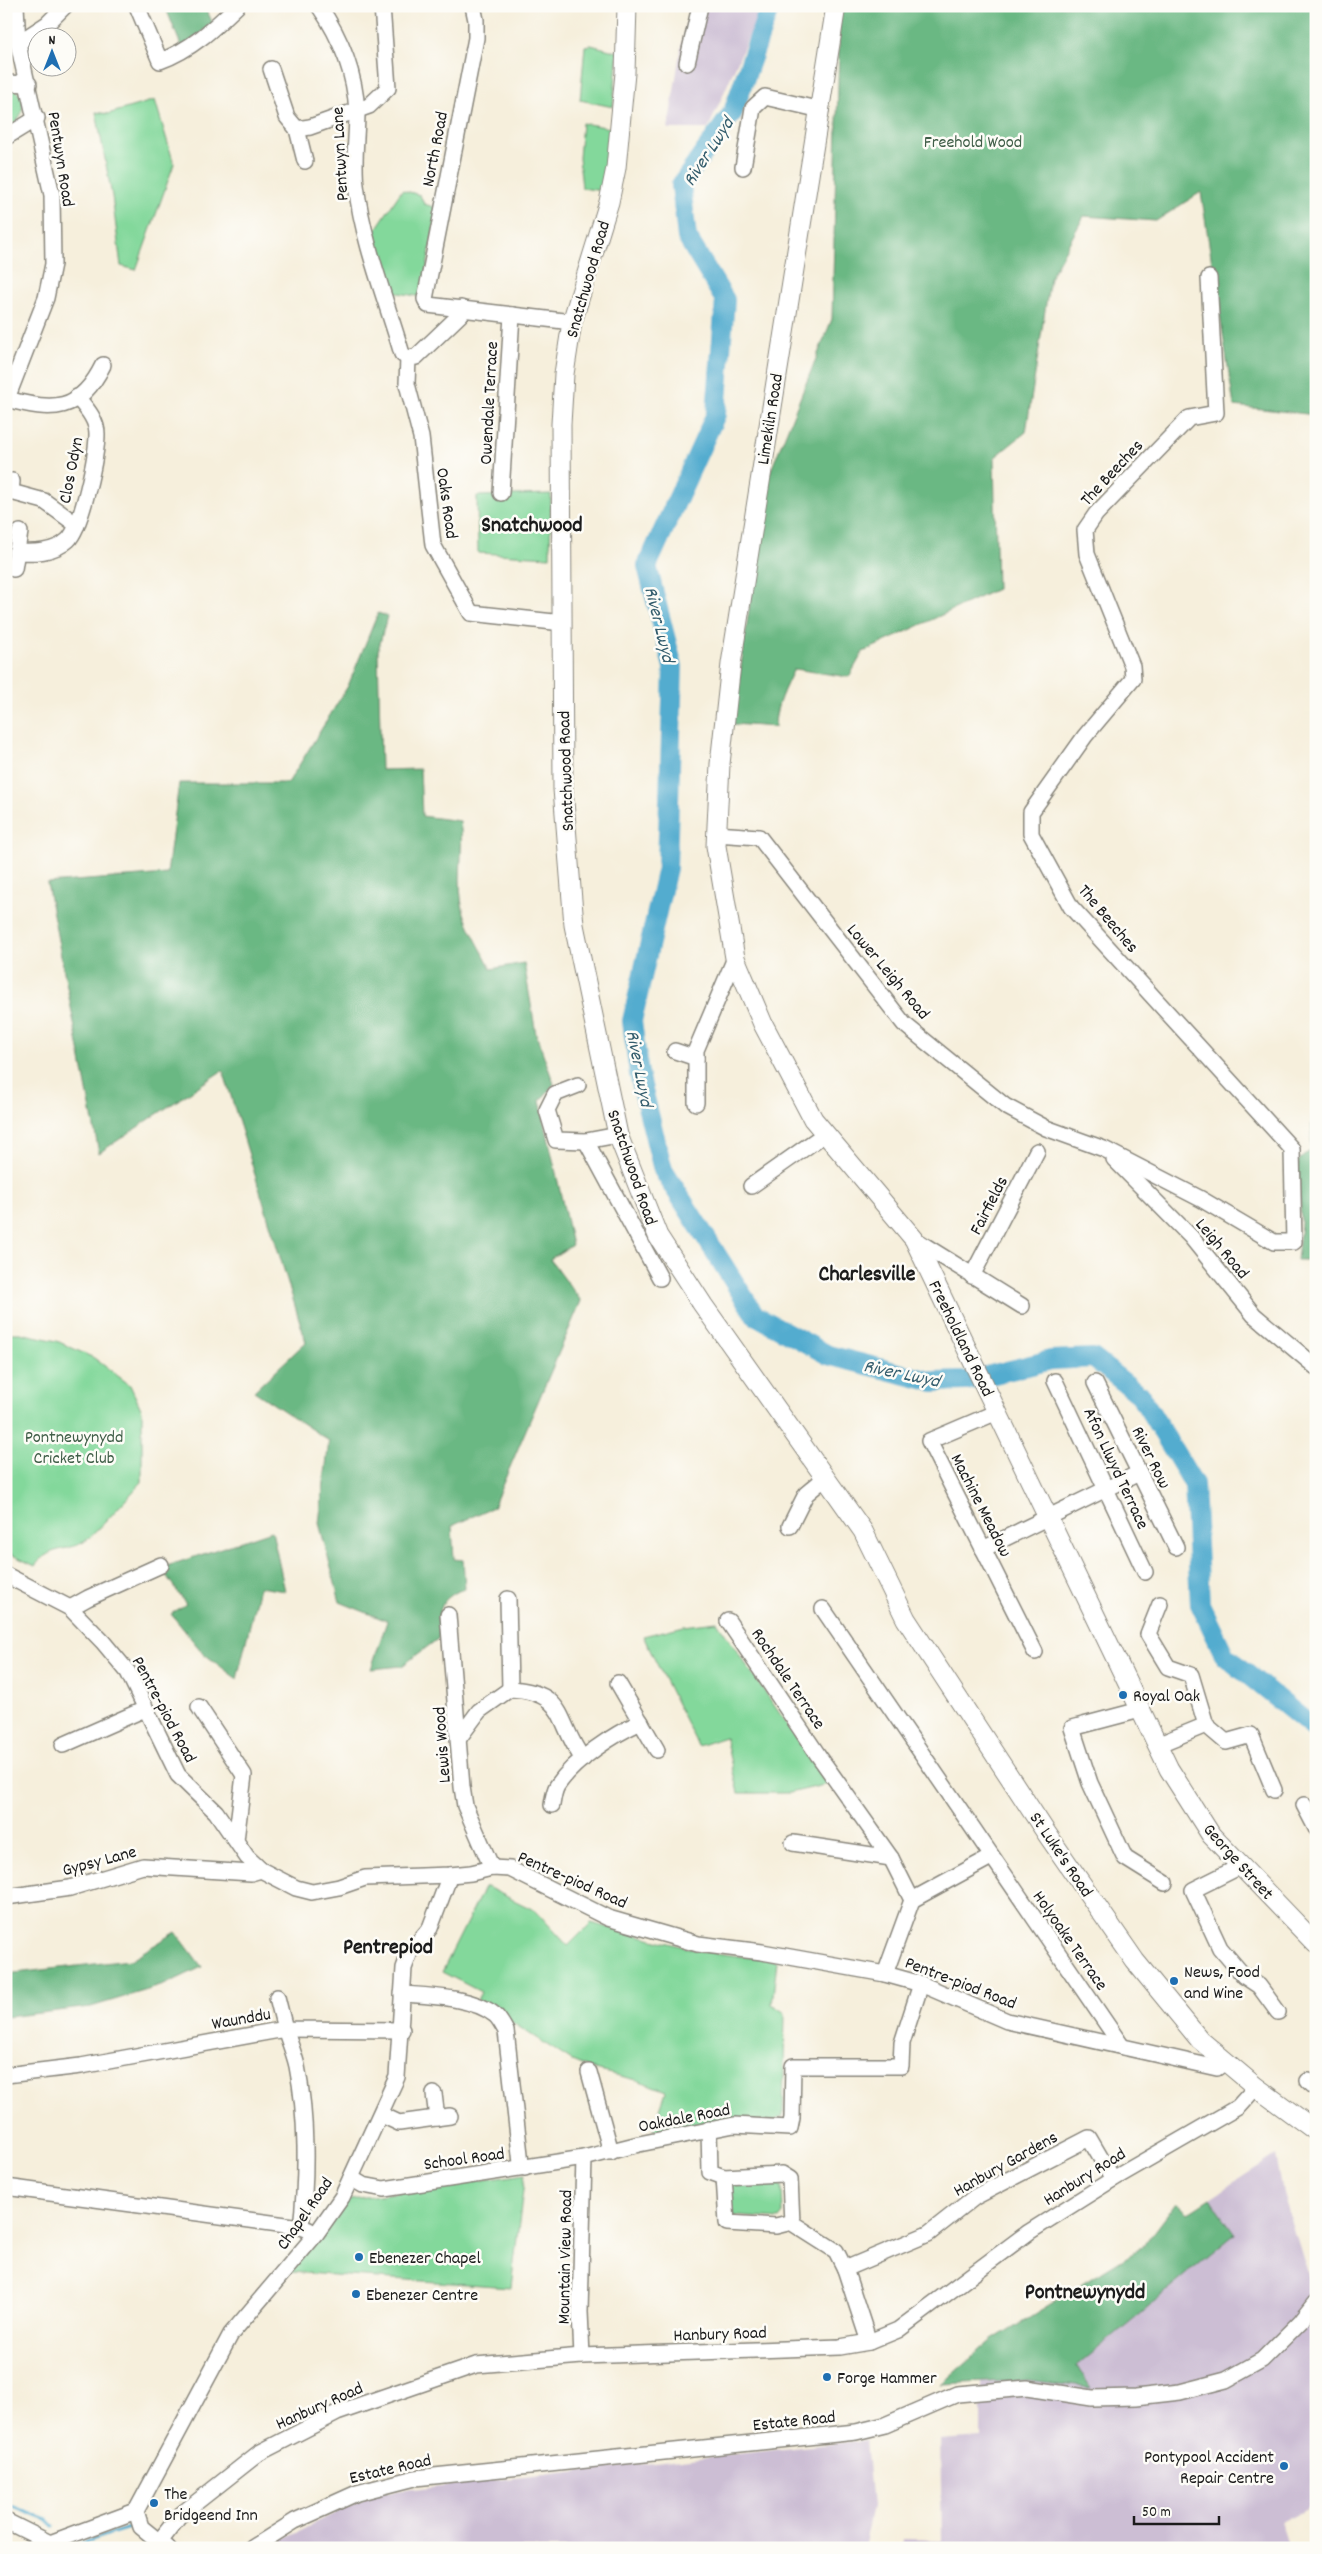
<svg xmlns="http://www.w3.org/2000/svg" width="1322" height="2554" font-family="Dekko,sans-serif">
<style>
.industrial{fill:#ccbed4}
.green{fill:#83d89b;stroke:#507a5c}
.forest{fill:#6ab883;stroke:#436a50}
.lines{fill:none;stroke-linecap:round;stroke-linejoin:round}
.stream{stroke:#52accf;stroke-width:3}
.river{stroke:#52accf;stroke-width:20}
.minor-casing{stroke:#89867c;stroke-width:18}
.major-casing{stroke:#89867c;stroke-width:21}
.minor{stroke:#fff;stroke-width:15}
.major{stroke:#fff;stroke-width:19}
.poi-dot{fill:#1f6fb2;stroke:#fdfcf7;stroke-width:2}
.labels{text-anchor:middle;stroke-width:5;stroke-linejoin:round;paint-order:stroke}
.park-label{font-size:18px;fill:#405e48;stroke:#fdfcf7}
.street-label{font-size:18px;fill:#1c1c1c;stroke:#fdfcf7}
.poi-label{font-size:18px;fill:#1c1c1c;stroke:#fdfcf7;text-anchor:start}
.water-label{font-size:19px;font-style:italic;fill:#345d6d;stroke:#fdfcf7}
.district-label{font-size:22px;font-weight:bold;fill:#1c1c1c;stroke:#fdfcf7}
</style>
<rect width="100%" height="100%" fill="#fdfcf7"/>
<filter id="ink" filterUnits="userSpaceOnUse"><feTurbulence type="fractalNoise" baseFrequency=".02" numOctaves="2"/><feDisplacementMap in="SourceGraphic" scale="10" xChannelSelector="R" yChannelSelector="G"/><feConvolveMatrix kernelMatrix="1 2 1 2 8 2 1 2 1" color-interpolation-filters="sRGB"/></filter>
<filter id="wash" filterUnits="userSpaceOnUse"><feTurbulence type="fractalNoise" baseFrequency=".0096" numOctaves="4" result="noise"/><feDisplacementMap in="SourceGraphic" scale="20" xChannelSelector="R" yChannelSelector="G"/><feGaussianBlur stdDeviation="1.12" result="paint"/><feColorMatrix in="noise" values="0 0 0 0 0 0 0 0 0 0 0 0 0 0 0 0 0 1.4 0 .05"/><feComposite in="paint" operator="in"/></filter>
<g filter="url(#wash)">
<rect width="100%" height="100%" fill="#f6efdc"/>
<g class="industrial">
<polygon points="690,6 762,6 708,129 668,129 680,52"/>
<polygon points="1276,2155 1283,2193 1313,2291 1316,2291 1316,2504 1281,2523 1289,2548 903,2548 904,2539 942,2540 940,2440 981,2437 981,2383 1029,2380 1091,2388 1077,2366 1235,2234 1210,2198"/>
<polygon points="866,2440 872,2507 863,2548 266,2548 375,2493"/>
</g>
<g class="green">
<polygon points="591,45 618,52 613,107 580,100 585,46"/>
<path d="M6,87H13L22,97C24,115 20,119 6,130Z"/>
<polygon points="155,100 174,164 136,270 121,266 112,196 96,112 108,114"/>
<polygon points="582,123 611,128 602,191 582,188 579,158"/>
<polygon points="402,190 420,195 424,204 437,208 422,297 393,292 374,232"/>
<polygon points="551,494 550,557 478,553 477,496"/>
<path d="M6,1333H20L57,1341L94,1358L130,1385L142,1411V1482C131,1493 93,1538 82,1543C63,1552 50,1546 35,1566L6,1552Z"/>
<polygon points="717,1622 828,1784 790,1793 738,1793 725,1737 698,1746 643,1636 684,1626"/>
<polygon points="485,1886 536,1911 568,1946 591,1923 700,1951 777,1961 772,2004 785,2013 783,2117 770,2122 734,2120 653,2130 666,2091 637,2080 591,2069 572,2061 477,2000 481,1992 442,1972"/>
<polygon points="525,2174 511,2287 290,2272 344,2200"/>
<polygon points="776,2182 782,2187 783,2214 779,2219 733,2216 730,2191 732,2184"/>
</g>
<g class="forest">
<polygon points="165,6 205,6 213,24 182,48"/>
<path d="M840,6H1316V415L1234,406L1201,192L1156,221L1084,216L1050,278L1026,432L994,458L997,589L863,652L849,677L794,669C785,688 775,706 775,727L733,724L767,480L832,319Z"/>
<path d="M378,613L387,616L378,651L381,770L420,769L422,816L460,821C465,851 455,883 464,913C470,932 483,951 491,969L524,963L536,1034L554,1084L540,1101L572,1245L550,1259L581,1301L493,1507L452,1526L454,1559L463,1560L465,1588C437,1600 439,1610 439,1638L402,1666L371,1669L387,1621L340,1602L319,1523L329,1441L254,1391L306,1342L223,1070L99,1153L47,883L167,874L179,783H288L348,686Z"/>
<polygon points="1316,1105 1316,1260 1297,1260 1301,1223 1298,1161 1311,1150 1312,1116"/>
<polygon points="272,1531 285,1591 259,1587 237,1679 203,1653 171,1614 186,1604 161,1568"/>
<polygon points="176,1932 202,1967 164,1985 91,2007 6,2017 6,1974 130,1960"/>
<polygon points="1210,2198 1235,2234 1077,2366 1091,2388 1029,2380 941,2384 992,2340 1143,2247 1177,2202 1187,2213"/>
</g>
<g class="lines">
<g class="stream">
<polyline points="6,2504 47,2520 53,2526"/>
<polyline points="67,2548 129,2528"/>
</g>
<polyline class="river" points="770,6 733,112 681,185 687,237 725,300 716,414 647,566 673,667 667,868 632,1021 639,1074 663,1170 755,1315 828,1355 934,1382 966,1381 1051,1360 1093,1358 1140,1395 1194,1484 1200,1604 1225,1656 1316,1730"/>
</g>
</g>
<g filter="url(#ink)">
<g class="lines">
<g class="minor-casing">
<g id="minor">
<path d="M137,6L160,61C191,50 214,28 237,6"/>
<path d="M319,6C341,38 355,73 357,112C357,136 353,161 356,185C363,243 386,299 402,354L408,358"/>
<polyline points="473,6 476,20 476,38 425,299 428,305 572,322"/>
<polyline points="18,43 47,24 65,6"/>
<polyline points="687,63 700,6"/>
<polyline points="271,69 287,117 297,129"/>
<polyline points="6,83 29,84"/>
<polyline points="6,137 37,118"/>
<polyline points="305,161 297,129 310,127 369,106 388,88 382,6"/>
<polyline points="743,167 753,108 765,97 821,110"/>
<polyline points="408,358 407,384 421,437 433,545 471,613 563,623"/>
<polyline points="408,358 416,357 461,314 461,308"/>
<path d="M7,399C53,412 80,412 103,365"/>
<polyline points="6,401 46,298 53,264 52,195 18,43 16,6"/>
<polyline points="12,481 11,492 44,501 77,525"/>
<polyline points="501,493 512,315"/>
<path d="M16,552C33,553 54,553 68,540C82,527 97,454 97,434C97,419 85,407 77,397"/>
<polyline points="14,569 20,532"/>
<polyline points="716,834 759,837 904,1024 1005,1106 1046,1128 1104,1149 1201,1199 1274,1242 1294,1242 1292,1149 1071,907 1031,834 1031,812 1085,736 1133,679 1132,666 1087,554 1085,530 1096,514 1189,418 1216,413 1209,278"/>
<polyline points="675,1051 696,1058"/>
<polyline points="578,1085 555,1094 547,1110 556,1140 586,1141"/>
<polyline points="696,1103 696,1050 735,958"/>
<polyline points="618,1135 586,1141 660,1278"/>
<polyline points="1114,1159 1191,1237 1254,1315 1316,1367"/>
<polyline points="751,1186 826,1133"/>
<polyline points="914,1239 1022,1306"/>
<polyline points="972,1276 1037,1151"/>
<polyline points="1055,1381 1145,1572"/>
<polyline points="1095,1383 1176,1547"/>
<polyline points="997,1412 929,1441 1035,1652"/>
<polyline points="790,1526 806,1494 825,1478"/>
<polyline points="983,1549 1139,1473"/>
<polyline points="6,1575 70,1608 103,1642 128,1672 178,1775 216,1812 247,1857 261,1870 296,1888 312,1892 339,1887 365,1878 450,1875 471,1873 492,1868 510,1869 608,1918 698,1944 762,1952 885,1974 921,1984 1007,2021 1217,2068 1226,2061"/>
<path d="M508,1599L510,1689C568,1692 556,1722 583,1759"/>
<polyline points="70,1608 88,1598 161,1565"/>
<polyline points="823,1609 1121,2045"/>
<polyline points="448,1615 462,1787 465,1806 492,1868"/>
<polyline points="728,1621 818,1755 891,1858 912,1900"/>
<polyline points="618,1683 657,1750"/>
<polyline points="199,1707 244,1775 236,1840"/>
<polyline points="1140,1710 1072,1728 1090,1783 1125,1858 1165,1883"/>
<polyline points="1206,1725 1226,1742 1251,1735 1274,1790"/>
<polyline points="459,1738 479,1711 510,1689"/>
<polyline points="63,1745 145,1709"/>
<polyline points="1157,1745 1206,1725 1191,1675 1168,1667 1148,1634 1160,1604"/>
<path d="M552,1805C553,1799 554,1791 557,1786C574,1760 614,1734 641,1722"/>
<polyline points="1304,1805 1316,1828"/>
<polyline points="793,1843 891,1858"/>
<polyline points="1241,1866 1193,1890 1220,1948 1244,1976 1259,1986 1278,2012"/>
<polyline points="6,1897 70,1888 143,1866 251,1873 261,1870"/>
<polyline points="912,1900 991,1857"/>
<polyline points="885,1974 912,1900"/>
<path d="M402,1994C429,1996 473,1997 495,2015C499,2018 503,2026 506,2031L521,2163L525,2168"/>
<polyline points="277,1997 285,2029 402,2030"/>
<polyline points="589,2072 611,2152"/>
<path d="M6,2075L81,2066L285,2029C289,2041 294,2053 297,2066C307,2116 307,2176 301,2227"/>
<polyline points="1308,2081 1316,2088"/>
<polyline points="434,2094 437,2118"/>
<polyline points="382,2115 399,2123 450,2116"/>
<polyline points="709,2129 710,2172 724,2177 782,2174 790,2179 792,2223 836,2251 845,2269 869,2342"/>
<polyline points="724,2177 727,2223 776,2226 792,2222"/>
<polyline points="351,2178 363,2185 384,2189 584,2158 639,2144 734,2125 790,2128 792,2118 793,2066 901,2066 902,2043 921,1984"/>
<polyline points="6,2187 301,2227 309,2230"/>
<polyline points="845,2269 928,2234 975,2197 1089,2138 1113,2179"/>
<polyline points="582,2356 580,2312 584,2158"/>
<polyline points="6,2521 50,2543 136,2511"/>
<polyline points="154,2548 179,2516 259,2453 337,2413 476,2365 582,2356 840,2347 869,2342 898,2330 1029,2232 1113,2179 1238,2107 1256,2087"/>
<polyline points="167,2548 141,2527 136,2511 231,2334 316,2234 342,2197 397,2077 404,1968 410,1952 430,1928 450,1875"/>
<polyline points="252,2548 295,2521 357,2493 415,2478 856,2432 885,2425 957,2394 1027,2388 1092,2398 1136,2397 1180,2392 1226,2380 1262,2360 1301,2321 1316,2302"/>
</g>
</g>
<g class="major-casing">
<g id="major">
<polyline points="627,6 625,73 616,168 609,202 572,322 564,374 561,424 563,789 574,925 618,1135 658,1236 703,1305 863,1531 906,1619 1047,1834 1135,1961 1200,2040 1256,2087 1316,2131"/>
<polyline points="836,6 731,664 720,764 716,846 735,958 763,1024 813,1119 914,1239 1169,1769 1211,1835 1316,1944"/>
</g>
</g>
<use href="#minor" class="minor"/>
<use href="#major" class="major"/>
</g>
</g>
<g class="poi-dot">
<circle cx="1123" cy="1695" r="5"/>
<circle cx="1174" cy="1981" r="5"/>
<circle cx="359" cy="2257" r="5"/>
<circle cx="356" cy="2294" r="5"/>
<circle cx="827" cy="2377" r="5"/>
<circle cx="1284" cy="2466" r="5"/>
<circle cx="154" cy="2503" r="5"/>
</g>
<g class="labels">
<g class="park-label">
<text x="973" y="147">Freehold Wood</text>
<text x="74" y="1442">Pontnewynydd<tspan x="74" dy="21">Cricket Club</tspan></text>
</g>
<g class="street-label">
<text transform="translate(434 149) rotate(-79)" y="6">North Road</text>
<text transform="translate(339 154) rotate(-93)" y="6">Pentwyn Lane</text>
<text transform="translate(62 159) rotate(81)" y="6">Pentwyn Road</text>
<text transform="translate(587 279) rotate(-74)" y="6">Snatchwood Road</text>
<text transform="translate(488 403) rotate(-87)" y="6">Owendale Terrace</text>
<text transform="translate(769 419) rotate(-81)" y="6">Limekiln Road</text>
<text transform="translate(70 470) rotate(-79)" y="6">Clos Odyn</text>
<text transform="translate(1111 472) rotate(-47)" y="6">The Beeches</text>
<text transform="translate(448 503) rotate(82)" y="6">Oaks Road</text>
<text transform="translate(565 771) rotate(-92)" y="6">Snatchwood Road</text>
<text transform="translate(1109 918) rotate(50)" y="6">The Beeches</text>
<text transform="translate(889 971) rotate(50)" y="6">Lower Leigh Road</text>
<text transform="translate(633 1167) rotate(71)" y="6">Snatchwood Road</text>
<text transform="translate(988 1205) rotate(-63)" y="6">Fairfields</text>
<text transform="translate(1223 1248) rotate(50)" y="6">Leigh Road</text>
<text transform="translate(962 1338) rotate(64)" y="6">Freeholdland Road</text>
<text transform="translate(1152 1457) rotate(64)" y="6">River Row</text>
<text transform="translate(1117 1468) rotate(65)" y="6">Afon Llwyd Terrace</text>
<text transform="translate(982 1505) rotate(63)" y="6">Machine Meadow</text>
<text transform="translate(789 1678) rotate(56)" y="6">Rochdale Terrace</text>
<text transform="translate(165 1709) rotate(62)" y="6">Pentre-piod Road</text>
<text transform="translate(441 1745) rotate(-94)" y="6">Lewis Wood</text>
<text transform="translate(1062 1854) rotate(56)" y="6">St Luke's Road</text>
<text transform="translate(99 1860) rotate(-15)" y="6">Gypsy Lane</text>
<text transform="translate(1239 1861) rotate(48)" y="6">George Street</text>
<text transform="translate(573 1879) rotate(24)" y="6">Pentre-piod Road</text>
<text transform="translate(1071 1940) rotate(55)" y="6">Holyoake Terrace</text>
<text transform="translate(961 1982) rotate(21)" y="6">Pentre-piod Road</text>
<text transform="translate(241 2018) rotate(-10)" y="6">Waunddu</text>
<text transform="translate(684 2117) rotate(-11)" y="6">Oakdale Road</text>
<text transform="translate(464 2158) rotate(-8)" y="6">School Road</text>
<text transform="translate(1005 2163) rotate(-29)" y="6">Hanbury Gardens</text>
<text transform="translate(1084 2176) rotate(-32)" y="6">Hanbury Road</text>
<text transform="translate(304 2213) rotate(-55)" y="6">Chapel Road</text>
<text transform="translate(564 2257) rotate(-89)" y="6">Mountain View Road</text>
<text transform="translate(720 2333) rotate(-2)" y="6">Hanbury Road</text>
<text transform="translate(319 2405) rotate(-24)" y="6">Hanbury Road</text>
<text transform="translate(794 2420) rotate(-6)" y="6">Estate Road</text>
<text transform="translate(390 2468) rotate(-13)" y="6">Estate Road</text>
</g>
<g class="poi-label">
<text x="1133" y="1701">Royal Oak</text>
<text x="1184" y="1977">News, Food<tspan x="1184" dy="21">and Wine</tspan></text>
<text x="369" y="2263">Ebenezer Chapel</text>
<text x="366" y="2300">Ebenezer Centre</text>
<text x="837" y="2383">Forge Hammer</text>
<text x="1274" y="2462" text-anchor="end">Pontypool Accident<tspan x="1274" dy="21">Repair Centre</tspan></text>
<text x="164" y="2499">The<tspan x="164" dy="21">Bridgeend Inn</tspan></text>
</g>
<g class="water-label">
<text transform="translate(707 151) rotate(-57)" y="7">River Lwyd</text>
<text transform="translate(661 624) rotate(76)" y="7">River Lwyd</text>
<text transform="translate(641 1068) rotate(79)" y="7">River Lwyd</text>
<text transform="translate(902 1372) rotate(12)" y="7">River Lwyd</text>
</g>
<g class="district-label">
<text x="532" y="531">Snatchwood</text>
<text x="867" y="1280">Charlesville</text>
<text x="388" y="1953">Pentrepiod</text>
<text x="1085" y="2298">Pontnewynydd</text>
</g>
</g>
<rect width="1322" height="2554" fill="none" stroke="#fdfcf7" stroke-width="25"/>
<g transform="translate(52 52)"><circle r="24" fill="#fdfcf7" stroke="#a3a29f"/>
<path d="M0-4L9 19L0 12L-9 19Z" fill="#1f6fb2"/>
<text y="-8" font-size="14" font-weight="bold" text-anchor="middle" fill="#1c1c1c">N</text>
</g>
<path d="M1134 2516v8h85v-8" fill="none" stroke="#1c1c1c" stroke-width="2.5"/>
<text x="1142" y="2516" font-size="15" fill="#1c1c1c" stroke="#fdfcf7" stroke-width="4" paint-order="stroke">50 m</text>
</svg>
